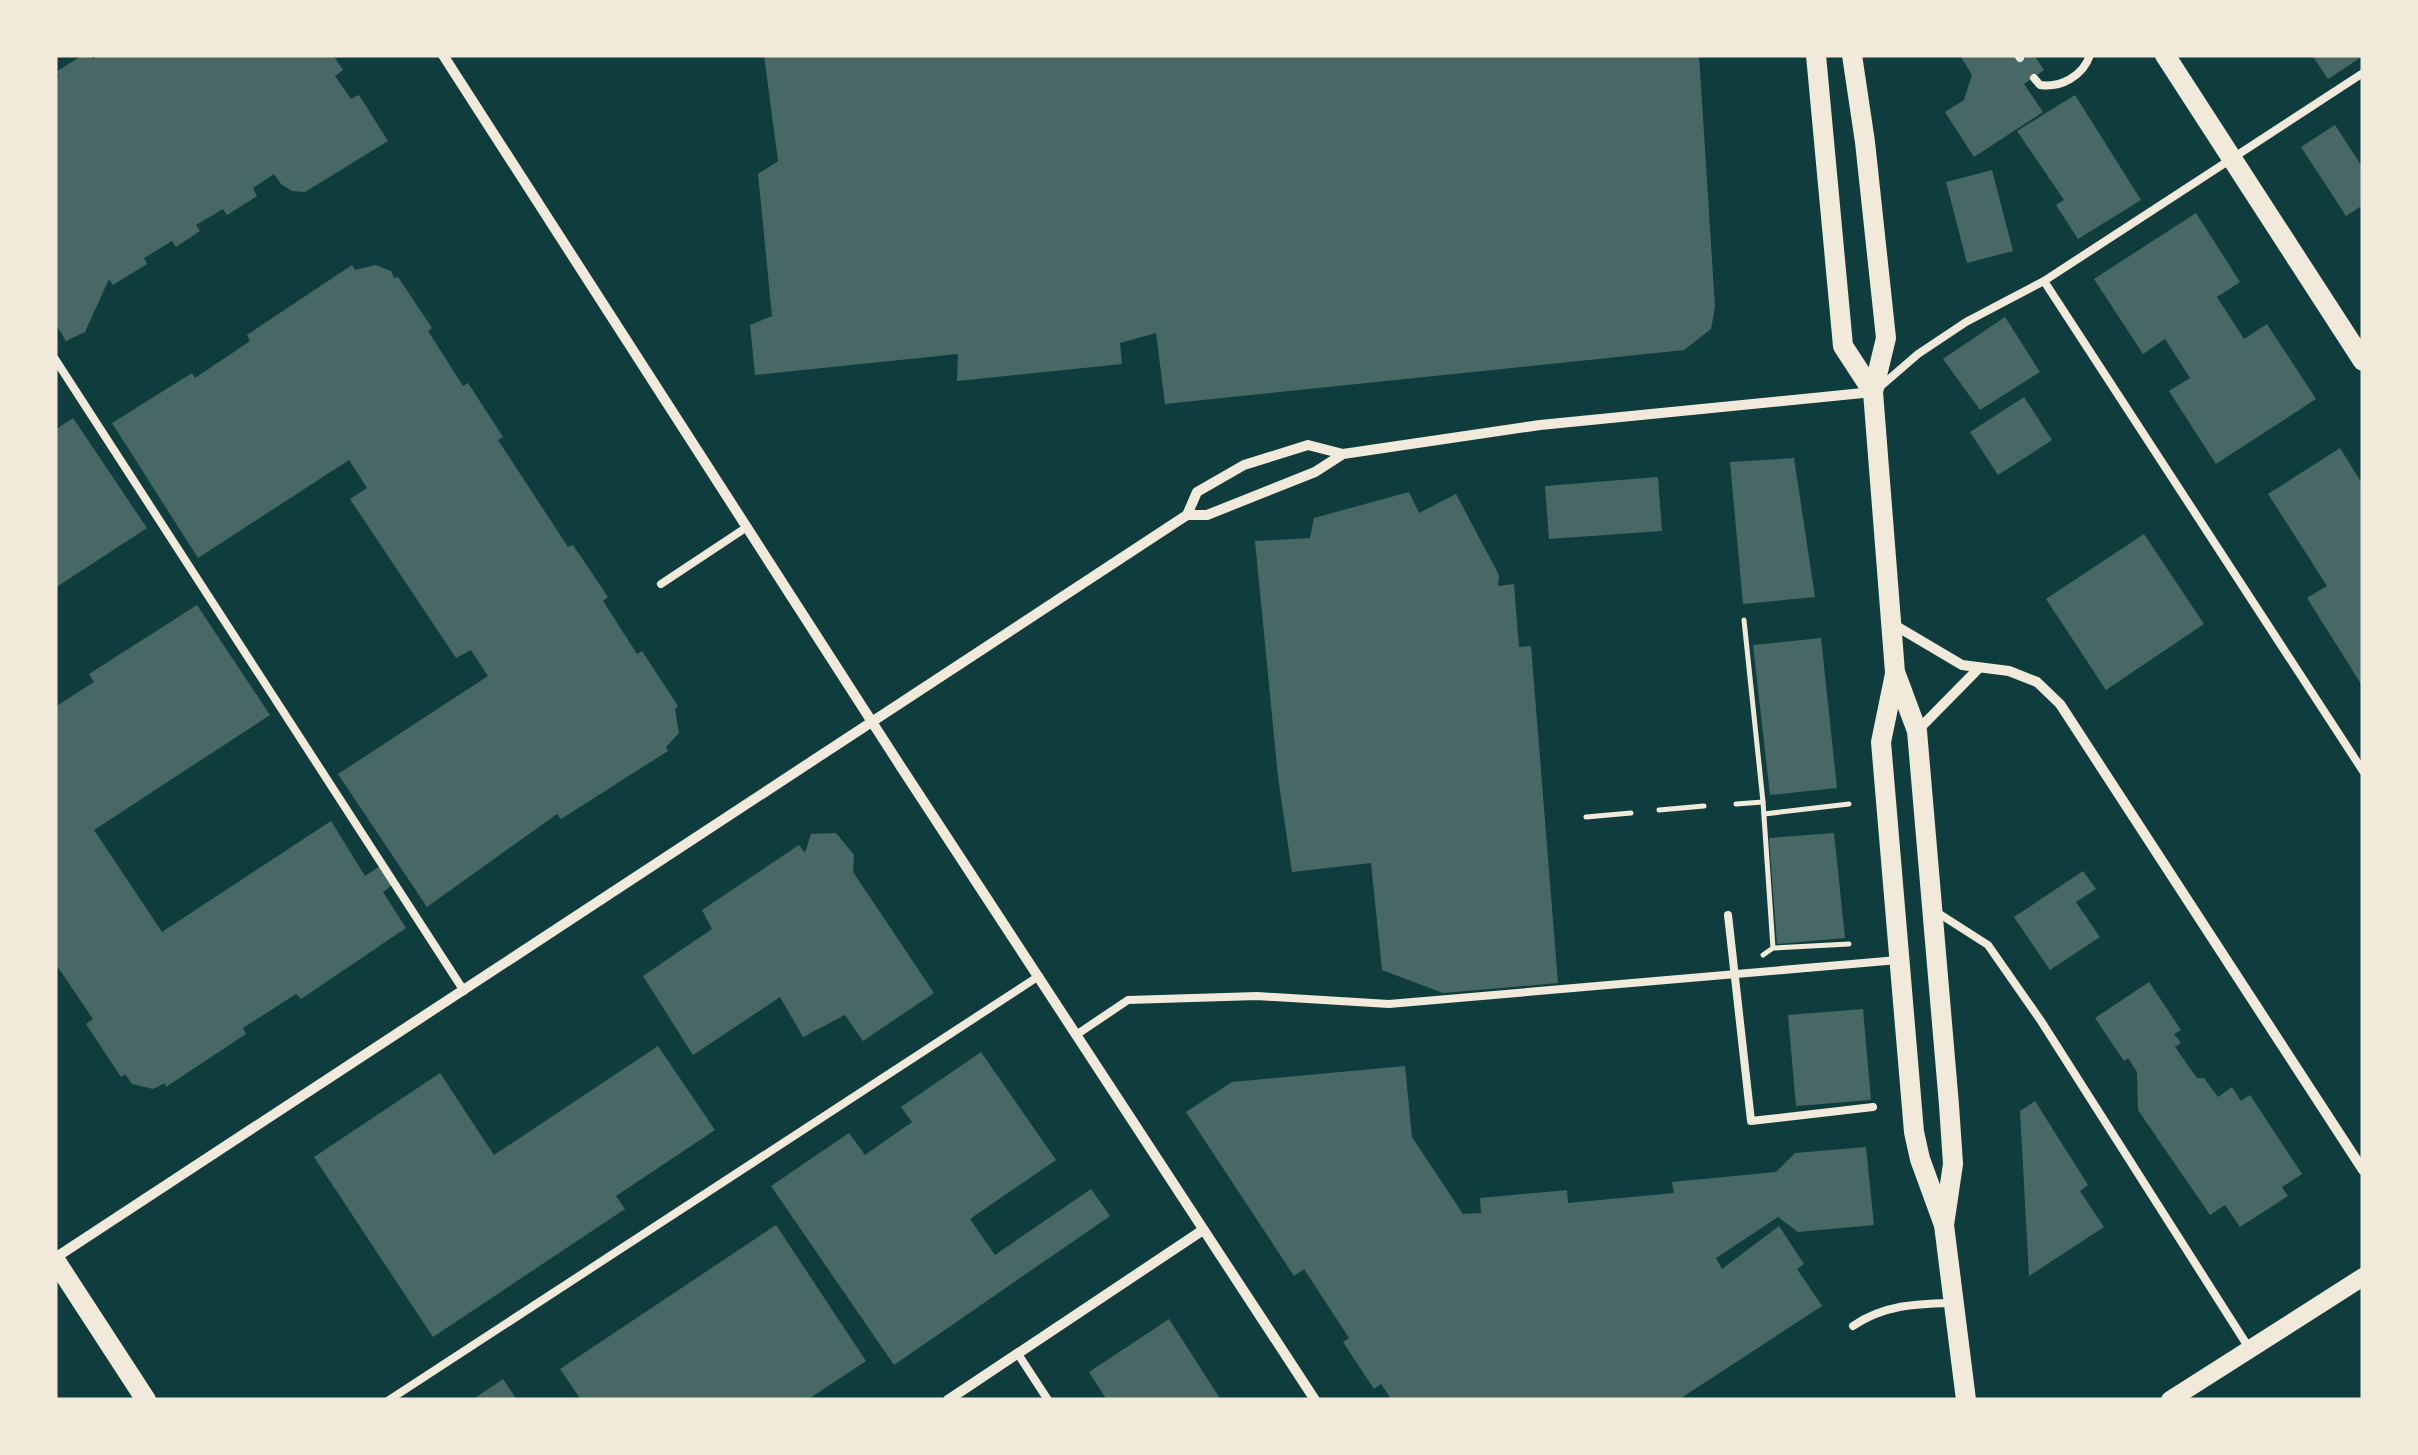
<svg xmlns="http://www.w3.org/2000/svg" width="2418" height="1455" font-family="'Space Grotesk',sans-serif">
<style>
.building{fill:#486865}
.lines{fill:none;stroke-linecap:round;stroke-linejoin:round}
.path{stroke:#f1e9da;stroke-width:5}
.service{stroke:#f1e9da;stroke-width:8}
.minor{stroke:#f1e9da;stroke-width:10}
.tertiary{stroke:#f1e9da;stroke-width:18}
.secondary{stroke:#f1e9da;stroke-width:20}
</style>
<rect width="100%" height="100%" fill="#0f3d3e"/>
<g class="building">
<polygon points="83,55 90,55 93,59 99,55 333,55 343,70 335,76 351,99 359,95 388,141 305,192 292,191 281,184 274,174 253,188 257,196 227,215 223,209 196,225 200,231 176,247 172,241 144,258 147,264 113,285 109,279 85,332 66,341 55,323 55,80 59,77 56,72"/>
<polygon points="764,55 1699,55 1715,307 1711,329 1684,350 1165,404 1156,333 1120,343 1122,364 957,381 958,354 755,375 750,325 772,316 758,174 778,161"/>
<polygon points="1964,55 2014,55 2017,59 2034,55 2044,70 2024,84 2043,112 1974,157 1945,112 1964,100 1972,75 1961,57"/>
<polygon points="2312,55 2363,55 2363,56 2328,79"/>
<polygon points="2075,95 2141,200 2078,239 2056,205 2064,200 2017,131"/>
<polygon points="2335,125 2363,168 2363,205 2346,216 2301,147"/>
<polygon points="1992,170 2013,251 1967,263 1946,182"/>
<polygon points="2196,213 2240,282 2217,297 2244,339 2267,324 2316,399 2216,464 2169,391 2190,378 2165,339 2143,354 2094,279"/>
<polygon points="352,265 355,270 375,265 391,271 394,278 398,277 432,328 428,331 463,386 468,383 503,437 498,440 568,547 573,545 608,597 603,601 637,654 642,651 678,706 675,709 679,733 666,747 668,751 561,819 557,814 427,907 338,774 488,676 471,650 456,658 350,499 367,488 349,460 198,558 112,423 192,373 195,378 250,341 247,335"/>
<polygon points="2005,317 2040,372 1980,410 1943,359"/>
<polygon points="2024,397 2052,440 1998,475 1970,432"/>
<polygon points="73,418 147,528 55,588 55,430"/>
<polygon points="2340,448 2363,485 2363,687 2307,598 2327,586 2268,494"/>
<polygon points="1794,458 1815,597 1743,604 1730,462"/>
<polygon points="1658,477 1662,531 1549,539 1545,486"/>
<polygon points="1409,492 1419,513 1456,494 1499,575 1498,586 1514,584 1519,647 1531,646 1558,983 1443,993 1382,970 1371,863 1292,872 1278,777 1255,541 1310,538 1314,518"/>
<polygon points="2144,534 2204,624 2106,690 2046,599"/>
<polygon points="197,605 270,715 94,830 162,932 331,821 365,876 380,866 392,885 383,892 406,928 301,999 296,994 243,1028 246,1034 166,1087 165,1083 153,1089 132,1084 125,1074 121,1077 86,1024 93,1019 57,966 55,967 55,707 94,682 89,674"/>
<polygon points="1821,638 1837,788 1770,795 1753,645"/>
<polygon points="836,833 854,855 853,872 934,993 863,1041 845,1015 803,1037 780,997 693,1055 643,976 712,929 702,910 799,845 805,853 811,834"/>
<polygon points="1834,833 1845,938 1777,944 1769,838"/>
<polygon points="2083,871 2096,889 2076,902 2100,937 2050,970 2014,917"/>
<polygon points="2149,982 2181,1030 2174,1034 2181,1043 2175,1047 2197,1078 2204,1078 2218,1097 2232,1087 2241,1101 2250,1095 2302,1174 2282,1187 2288,1196 2240,1227 2225,1205 2210,1215 2138,1110 2137,1072 2128,1058 2124,1061 2095,1018"/>
<polygon points="1863,1009 1871,1100 1796,1106 1788,1015"/>
<polygon points="658,1046 715,1130 616,1196 625,1209 433,1337 314,1157 440,1073 494,1155"/>
<polygon points="981,1052 1056,1160 970,1219 995,1255 1091,1189 1110,1216 894,1365 771,1186 849,1133 865,1155 912,1122 901,1107"/>
<polygon points="1405,1066 1412,1137 1463,1214 1481,1213 1480,1198 1567,1190 1568,1203 1674,1193 1672,1182 1776,1172 1795,1153 1866,1147 1874,1225 1798,1232 1778,1217 1716,1258 1722,1269 1779,1226 1804,1264 1797,1269 1822,1306 1678,1400 1392,1400 1381,1384 1374,1389 1343,1342 1349,1338 1304,1269 1294,1276 1186,1112 1232,1082"/>
<polygon points="2035,1101 2088,1185 2080,1191 2104,1227 2029,1276 2020,1111"/>
<polygon points="776,1225 866,1361 807,1400 581,1400 560,1369"/>
<polygon points="1169,1319 1221,1400 1107,1400 1089,1372"/>
<polygon points="503,1379 517,1400 472,1400"/>
</g>
<g class="lines">
<g class="path">
<polyline points="1744,620 1763,802 1773,948"/>
<polyline points="1736,804 1763,802"/>
<polyline points="1659,810 1704,806"/>
<polyline points="1764,814 1849,804"/>
<polyline points="1586,817 1631,813"/>
<polyline points="1763,955 1773,948 1849,944"/>
</g>
<g class="service">
<polyline points="2018,55 2020,58"/>
<path d="M2034,78L2040,85C2061,88 2083,76 2090,55"/>
<polyline points="2044,281 2363,771"/>
<polyline points="55,359 464,991"/>
<polyline points="1881,386 1918,354 1966,322 2044,281 2363,73"/>
<polyline points="661,584 747,527"/>
<polyline points="1938,913 1988,945 2041,1021 2249,1348"/>
<polyline points="1728,915 1751,1121 1873,1107"/>
<polyline points="1076,1035 1128,1000 1257,996 1389,1004 1898,960"/>
<path d="M1853,1326C1883,1305 1915,1304 1950,1303"/>
<polyline points="1018,1354 1048,1400"/>
<polyline points="389,1400 1039,976"/>
</g>
<g class="minor">
<polyline points="443,55 901,767 1315,1400"/>
<polyline points="1187,515 1207,515 1315,472 1343,454 1540,425 1873,392"/>
<polyline points="1891,623 1962,665 2009,671 2037,682 2060,704 2363,1170"/>
<polyline points="1917,731 1978,669"/>
<polyline points="55,1258 1187,515 1197,492 1244,465 1308,445 1343,454"/>
<polyline points="948,1400 1203,1230"/>
</g>
<polyline class="tertiary" points="2170,1400 2363,1277"/>
<g class="secondary">
<polyline points="1816,55 1843,346 1873,392"/>
<polyline points="1852,55 1865,142 1886,338 1873,392 1895,672 1917,731 1949,1105 1953,1164 1944,1225"/>
<polyline points="2165,55 2363,361"/>
<polyline points="1895,674 1881,742 1914,1132 1920,1159 1944,1225 1966,1400"/>
<polyline points="55,1260 146,1400"/>
</g>
</g>
<rect width="2418" height="1455" fill="none" stroke="#f1e9da" stroke-width="115"/>
</svg>
